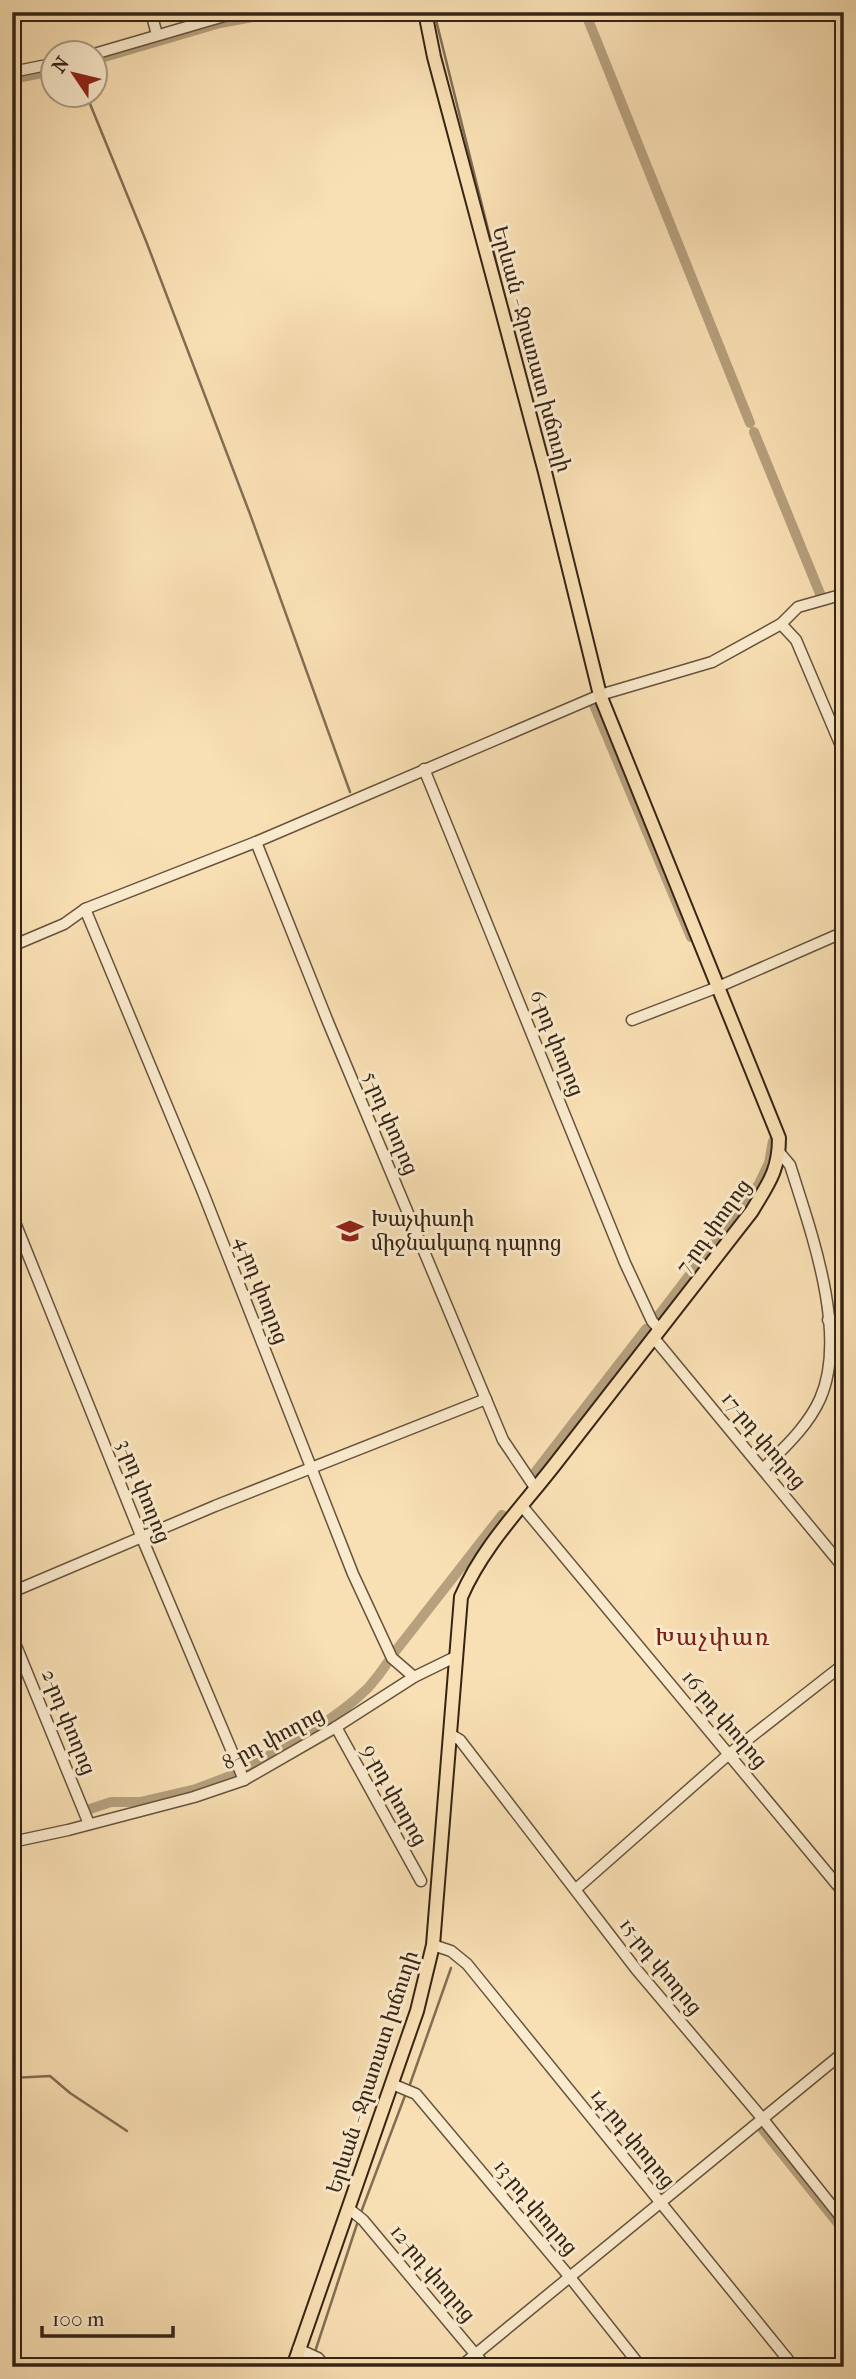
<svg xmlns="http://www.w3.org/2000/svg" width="856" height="2379" font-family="'IM FELL French Canon','Noto Serif Armenian',serif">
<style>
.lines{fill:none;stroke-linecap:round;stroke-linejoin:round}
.stream{stroke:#826e54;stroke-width:2.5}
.canal{stroke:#b6a07e;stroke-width:10}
.minor-casing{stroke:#66533d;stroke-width:13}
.major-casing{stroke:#352415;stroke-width:16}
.minor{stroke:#fbebce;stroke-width:10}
.major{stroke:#f9e0b4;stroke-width:12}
.labels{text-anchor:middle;stroke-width:6;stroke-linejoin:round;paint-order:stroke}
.street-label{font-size:21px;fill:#352415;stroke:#fbebce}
.poi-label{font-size:21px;fill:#352415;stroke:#fbebce;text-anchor:start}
.quarter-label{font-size:24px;letter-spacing:2px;fill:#7a1f14;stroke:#fbebce}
</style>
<rect width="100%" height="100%" fill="#f9e0b4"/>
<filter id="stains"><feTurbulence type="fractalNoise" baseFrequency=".00286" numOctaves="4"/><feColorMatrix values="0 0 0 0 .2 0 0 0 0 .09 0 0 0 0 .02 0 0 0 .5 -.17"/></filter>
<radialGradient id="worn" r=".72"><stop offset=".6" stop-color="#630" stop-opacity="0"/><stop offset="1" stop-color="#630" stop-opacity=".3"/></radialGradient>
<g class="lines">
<g class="stream">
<polyline points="434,12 510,318"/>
<polyline points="86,94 146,241 250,514 350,792"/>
<polyline points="599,664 604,685"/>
<polyline points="12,2078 50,2076 70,2093 127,2131"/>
<polyline points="409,2087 451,1968"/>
<polyline points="360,2215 406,2093"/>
<polyline points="310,2367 358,2221"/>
</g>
<g class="canal">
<polyline points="585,12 750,423"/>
<polyline points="94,60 220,23 263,15 268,12"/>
<polyline points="12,79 52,71"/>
<polyline points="754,432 821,596"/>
<polyline points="594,705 691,937"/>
<polyline points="659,1315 759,1184 769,1163 773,1141"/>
<polyline points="536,1471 646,1329"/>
<polyline points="394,1653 502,1515"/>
<path d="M244,1769C287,1746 333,1722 368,1688C375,1680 382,1671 388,1662"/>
<polyline points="90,1809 111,1802 140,1802 196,1789 233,1775"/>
<polyline points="760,2126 844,2231"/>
</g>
<g class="minor-casing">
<g id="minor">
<polyline points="151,12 157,35"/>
<polyline points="94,54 238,12"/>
<polyline points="12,72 52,64"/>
<polyline points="781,624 796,640 844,753"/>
<polyline points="424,769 625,1263 652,1321 659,1329"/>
<polyline points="256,842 328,1022 503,1440 536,1489"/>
<polyline points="85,909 202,1190 353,1574 392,1658 414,1677"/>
<polyline points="12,946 64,924 85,909 256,842 600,695 712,662 781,624 798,607 844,594"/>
<polyline points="632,1020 718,987 844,932"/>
<polyline points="12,1215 142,1538 244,1780"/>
<polyline points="828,1320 844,1320"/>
<polyline points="653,1337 844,1568"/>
<path d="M763,1469C784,1448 808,1426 820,1399C849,1334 810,1229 790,1165L779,1152"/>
<polyline points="522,1506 844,1893"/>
<polyline points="12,1592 215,1506 486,1399"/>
<polyline points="12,1636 89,1824"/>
<polyline points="336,1727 421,1881"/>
<polyline points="450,1734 460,1740 636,1969 762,2118 844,2221"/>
<polyline points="12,1842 68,1830 194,1797 244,1780 336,1727 414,1677 457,1656"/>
<polyline points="576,1889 729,1754 844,1664"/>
<polyline points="433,1945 451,1951 467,1964 794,2367"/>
<polyline points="392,2084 416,2094 569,2276 641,2367"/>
<polyline points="348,2208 363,2220 486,2367"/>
<polyline points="298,2349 318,2358 326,2367"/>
<polyline points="460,2367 844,2052"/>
</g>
</g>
<g class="major-casing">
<path id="major" d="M293,2367L417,2011L433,1945L461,1597C483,1546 522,1507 556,1463C621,1379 686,1295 752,1211C768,1184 779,1171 779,1138L600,695L545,472L434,57L425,12"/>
</g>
<use href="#minor" class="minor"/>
<use href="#major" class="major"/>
</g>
<defs>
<g id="school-bare" transform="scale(2.1)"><path d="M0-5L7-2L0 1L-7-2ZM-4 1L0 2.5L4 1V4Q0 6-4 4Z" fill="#8f2418" stroke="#fbebce" stroke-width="2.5" paint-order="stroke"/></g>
</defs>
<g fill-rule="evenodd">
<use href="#school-bare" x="350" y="1231"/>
</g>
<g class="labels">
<g class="street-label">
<text transform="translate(532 349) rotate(75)" y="7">Երևան - Ջրառատ խճուղի</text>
<text transform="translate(557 1043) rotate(68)" y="7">6-րդ փողոց</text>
<text transform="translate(391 1123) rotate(67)" y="7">5-րդ փողոց</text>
<text transform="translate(713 1226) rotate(-54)" y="7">7-րդ փողոց</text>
<text transform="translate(262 1290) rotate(69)" y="7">4-րդ փողոց</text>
<text transform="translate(764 1440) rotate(50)" y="7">17-րդ փողոց</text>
<text transform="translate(144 1491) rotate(68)" y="7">3-րդ փողոց</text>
<text transform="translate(725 1719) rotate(50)" y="7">16-րդ փողոց</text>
<text transform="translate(69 1722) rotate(68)" y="7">2-րդ փողոց</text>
<text transform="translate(273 1738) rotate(-28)" y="7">8-րդ փողոց</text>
<text transform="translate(395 1795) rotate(61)" y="7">9-րդ փողոց</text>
<text transform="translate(661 1966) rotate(51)" y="7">15-րդ փողոց</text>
<text transform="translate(372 2072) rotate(-72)" y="7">Երևան - Ջրառատ խճուղի</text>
<text transform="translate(633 2138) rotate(51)" y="7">14-րդ փողոց</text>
<text transform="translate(536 2207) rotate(50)" y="7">13-րդ փողոց</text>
<text transform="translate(433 2273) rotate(50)" y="7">12-րդ փողոց</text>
</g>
<g class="poi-label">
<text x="371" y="1226">Խաչփառի<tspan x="371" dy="24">միջնակարգ դպրոց</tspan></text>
</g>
<g class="quarter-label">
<text x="713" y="1645">Խաչփառ</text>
</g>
</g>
<rect width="856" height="2379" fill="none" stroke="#f9e0b4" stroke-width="42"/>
<rect x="14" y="14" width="828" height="2351" fill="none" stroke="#352415" stroke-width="3.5"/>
<rect x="21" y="21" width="814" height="2337" fill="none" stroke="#352415" stroke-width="2"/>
<g transform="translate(74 74) rotate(305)"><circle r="33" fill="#fbebce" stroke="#ac9b84" stroke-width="2"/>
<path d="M0-5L12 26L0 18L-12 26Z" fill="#8f2418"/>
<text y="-10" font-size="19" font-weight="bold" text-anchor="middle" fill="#352415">N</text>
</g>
<path d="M42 2326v10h131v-10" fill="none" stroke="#352415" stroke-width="3.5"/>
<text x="52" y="2326" font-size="21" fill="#352415" stroke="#fbebce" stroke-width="5" paint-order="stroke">100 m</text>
<rect width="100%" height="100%" filter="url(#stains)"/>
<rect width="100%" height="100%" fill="url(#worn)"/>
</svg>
